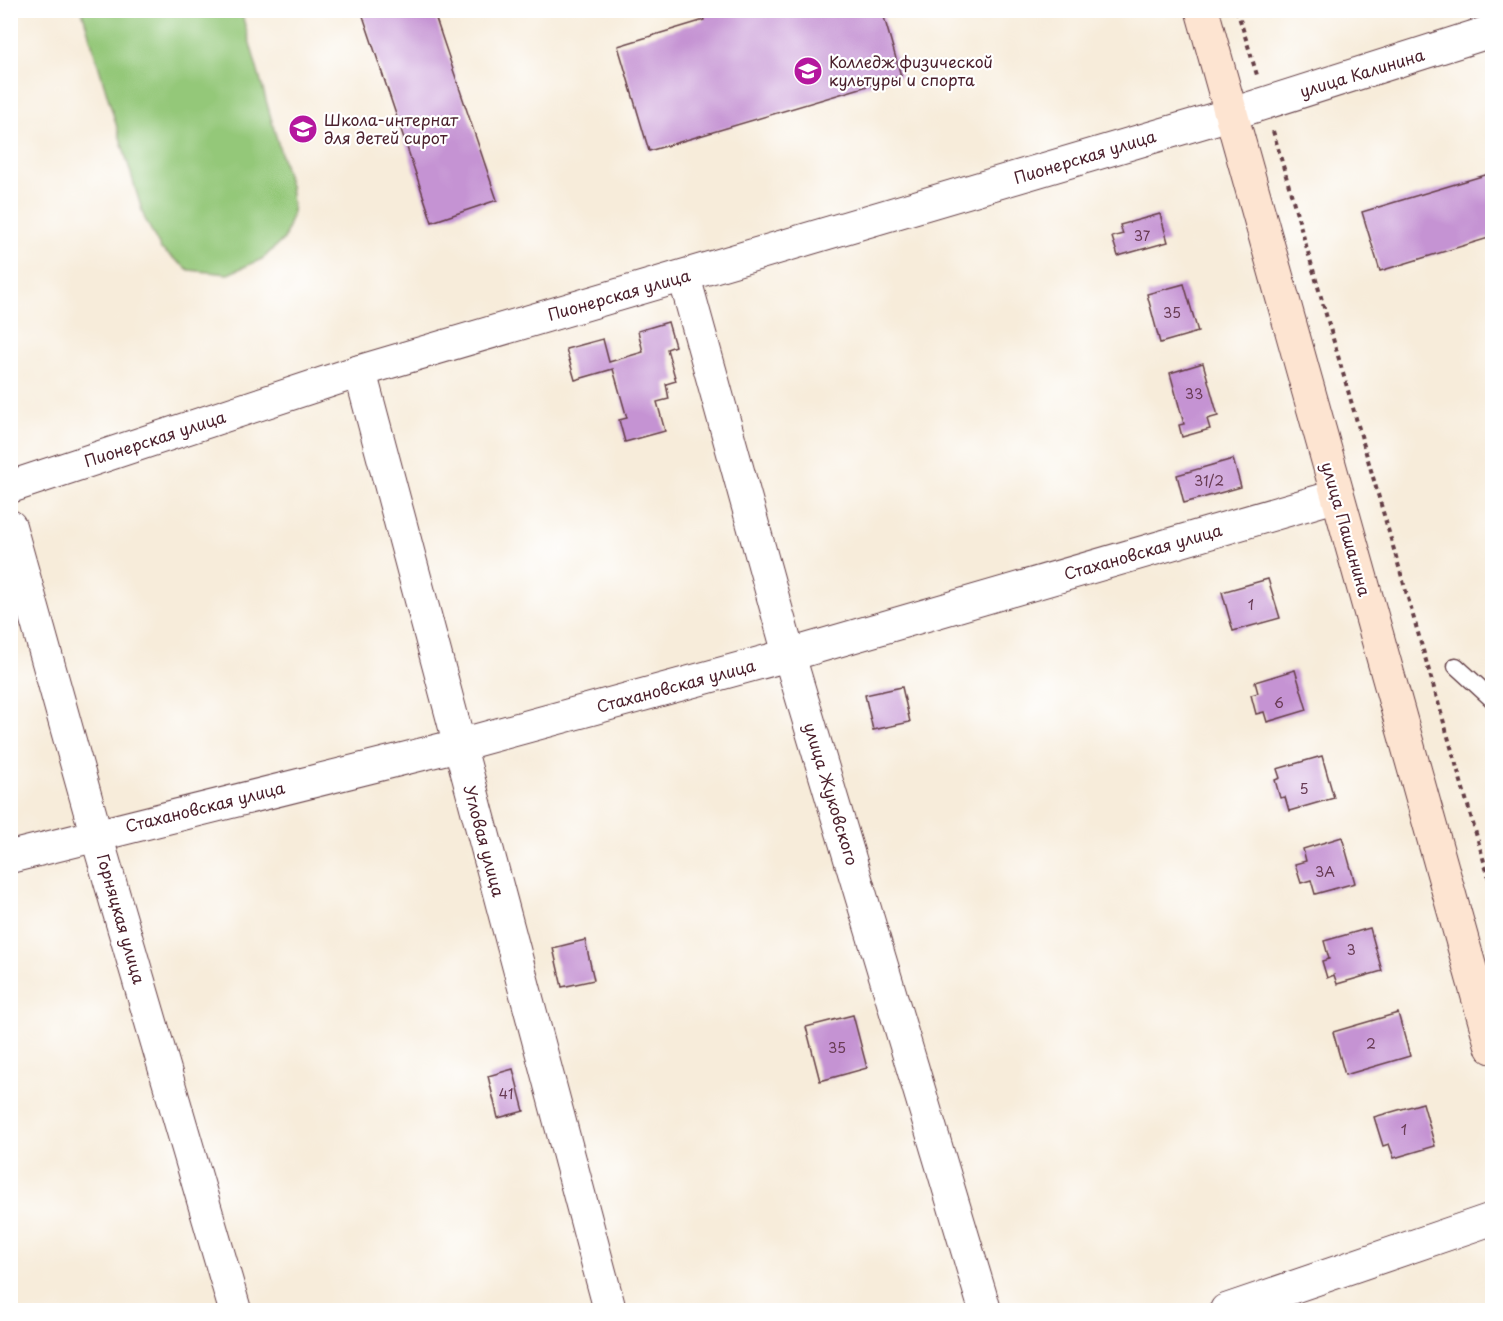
<svg xmlns="http://www.w3.org/2000/svg" width="1503" height="1321" font-family="'Playpen Sans',sans-serif">
<style>
.green{fill:#94c879;stroke:#6f7452;stroke-width:1.5}
.building{fill:#c593d3}
.lines{fill:none;stroke-linecap:round;stroke-linejoin:round}
.lane-casing{stroke:#643e45;stroke-width:19}
.street-casing{stroke:#643e45;stroke-width:34}
.secondary-casing{stroke:#643e45;stroke-width:35}
.path{stroke:#643e45;stroke-width:4;stroke-dasharray:4.5 4.5;stroke-linecap:butt}
.lane{stroke:#fff;stroke-width:16}
.street{stroke:#fff;stroke-width:32}
.secondary{stroke:#fde4d1;stroke-width:33}
.labels{text-anchor:middle;stroke-width:4.5;stroke-linejoin:round;paint-order:stroke}
.number-label{font-size:14px;fill:#693c55}
.poi-label{font-size:16px;fill:#4a1f2b;stroke:#fff;text-anchor:start}
.street-label{font-size:16px;fill:#4a1f2b;stroke:#fff}
</style>
<rect width="100%" height="100%" fill="#fff"/>
<filter id="ink" filterUnits="userSpaceOnUse"><feTurbulence type="fractalNoise" baseFrequency=".0167" numOctaves="2"/><feDisplacementMap in="SourceGraphic" scale="12" xChannelSelector="R" yChannelSelector="G"/><feConvolveMatrix kernelMatrix="1 2 1 2 8 2 1 2 1" color-interpolation-filters="sRGB"/></filter>
<filter id="wash" filterUnits="userSpaceOnUse"><feTurbulence type="fractalNoise" baseFrequency=".008" numOctaves="4" result="noise"/><feDisplacementMap in="SourceGraphic" scale="24" xChannelSelector="R" yChannelSelector="G"/><feGaussianBlur stdDeviation="1.35" result="paint"/><feColorMatrix in="noise" values="0 0 0 0 0 0 0 0 0 0 0 0 0 0 0 0 0 1.4 0 .05"/><feComposite in="paint" operator="in"/></filter>
<g filter="url(#wash)">
<rect width="100%" height="100%" fill="#f7ecda"/>
<polygon class="green" points="82,11 241,11 290,186 293,212 284,239 262,259 228,274 189,270 161,249 144,217"/>
<g id="blocks">
<g class="building">
<polygon points="361,10 433,10 497,200 432,222"/>
<polygon points="701,10 882,10 901,76 649,151 618,46 704,20"/>
<polygon points="1492,173 1492,237 1380,271 1362,212"/>
<polygon points="1160,214 1168,242 1118,256 1112,237 1123,234 1120,225"/>
<polygon points="1184,284 1198,332 1160,343 1147,294"/>
<polygon points="668,322 675,346 667,349 676,381 666,384 669,399 657,402 665,431 625,442 619,420 627,418 613,369 575,380 566,349 603,339 609,362 643,352 638,331"/>
<polygon points="1203,363 1218,416 1207,419 1210,429 1182,437 1179,425 1184,424 1170,373"/>
<polygon points="1233,459 1241,487 1184,503 1177,475"/>
<polygon points="1268,579 1280,618 1233,631 1222,592"/>
<polygon points="1295,670 1307,710 1267,722 1264,712 1256,714 1251,695 1258,693 1255,682"/>
<polygon points="902,687 910,722 873,730 865,695"/>
<polygon points="1322,756 1334,798 1289,811 1285,797 1280,798 1275,780 1280,778 1277,769"/>
<polygon points="1342,837 1355,883 1315,894 1311,880 1301,883 1295,864 1306,861 1303,849"/>
<polygon points="1370,928 1382,971 1337,984 1334,975 1327,978 1322,961 1329,959 1324,941"/>
<polygon points="585,940 594,980 562,987 553,948"/>
<polygon points="1398,1013 1410,1056 1345,1075 1333,1032"/>
<polygon points="853,1015 867,1068 820,1081 806,1027"/>
<polygon points="513,1069 524,1111 498,1118 488,1076"/>
<polygon points="1423,1103 1435,1146 1394,1158 1389,1144 1383,1146 1374,1117"/>
</g>
</g>
</g>
<g filter="url(#ink)">
<use href="#blocks" fill-opacity="0" stroke="#643e45" stroke-width="1.5"/>
<g class="lines">
<g class="lane-casing">
<polyline id="lane" points="1456,666 1492,699"/>
</g>
<g class="street-casing">
<g id="street">
<polyline points="684,276 789,655 985,1310"/>
<polyline points="360,371 610,1310"/>
<polyline points="10,487 360,371 1231,114 1492,31"/>
<polyline points="10,526 96,834 235,1310"/>
<polyline points="10,857 459,745 789,655 1336,496"/>
<polyline points="1226,1310 1492,1219"/>
</g>
</g>
<g class="secondary-casing">
<polyline id="secondary" points="1202,10 1492,1047"/>
</g>
<g class="path">
<polyline points="1237,10 1257,75"/>
<polyline points="1273,131 1492,889"/>
</g>
<use href="#lane" class="lane"/>
<use href="#street" class="street"/>
<use href="#secondary" class="secondary"/>
</g>
</g>
<defs>
<g id="university-disc" transform="scale(1.5)"><circle r="9.5" fill="#b5179e" stroke="#fff"/><path d="M0-5L7-2L0 1L-7-2ZM-4 1L0 2.5L4 1V4Q0 6-4 4Z" fill="#fff"/></g>
<g id="school-disc" transform="scale(1.5)"><circle r="9.5" fill="#b5179e" stroke="#fff"/><path d="M0-5L7-2L0 1L-7-2ZM-4 1L0 2.5L4 1V4Q0 6-4 4Z" fill="#fff"/></g>
</defs>
<g fill-rule="evenodd">
<use href="#university-disc" x="808" y="71"/>
<use href="#school-disc" x="303" y="129"/>
</g>
<g class="labels">
<g class="number-label">
<text x="1142" y="241">37</text>
<text x="1172" y="318">35</text>
<text x="1194" y="399">33</text>
<text x="1209" y="486">31/2</text>
<text x="1251" y="610">1</text>
<text x="1279" y="708">6</text>
<text x="1304" y="794">5</text>
<text x="1325" y="877">3А</text>
<text x="1351" y="955">3</text>
<text x="1371" y="1049">2</text>
<text x="837" y="1053">35</text>
<text x="506" y="1099">41</text>
<text x="1404" y="1135">1</text>
</g>
<g class="poi-label">
<text x="829" y="68">Колледж физической<tspan x="829" dy="18">культуры и спорта</tspan></text>
<text x="324" y="126">Школа-интернат<tspan x="324" dy="18">для детей сирот</tspan></text>
</g>
<g class="street-label">
<text transform="translate(1362 73) rotate(-17)" y="6">улица Калинина</text>
<text transform="translate(1085 157) rotate(-17)" y="6">Пионерская улица</text>
<text transform="translate(619 295) rotate(-16)" y="6">Пионерская улица</text>
<text transform="translate(155 439) rotate(-18)" y="6">Пионерская улица</text>
<text transform="translate(1346 529) rotate(74)" y="6">улица Пашанина</text>
<text transform="translate(1143 552) rotate(-16)" y="6">Стахановская улица</text>
<text transform="translate(676 686) rotate(-15)" y="6">Стахановская улица</text>
<text transform="translate(831 794) rotate(73)" y="6">улица Жуковского</text>
<text transform="translate(205 807) rotate(-14)" y="6">Стахановская улица</text>
<text transform="translate(484 841) rotate(75)" y="6">Угловая улица</text>
<text transform="translate(121 919) rotate(74)" y="6">Горняцкая улица</text>
</g>
</g>
<rect width="1503" height="1321" fill="none" stroke="#fff" stroke-width="36"/>
</svg>
